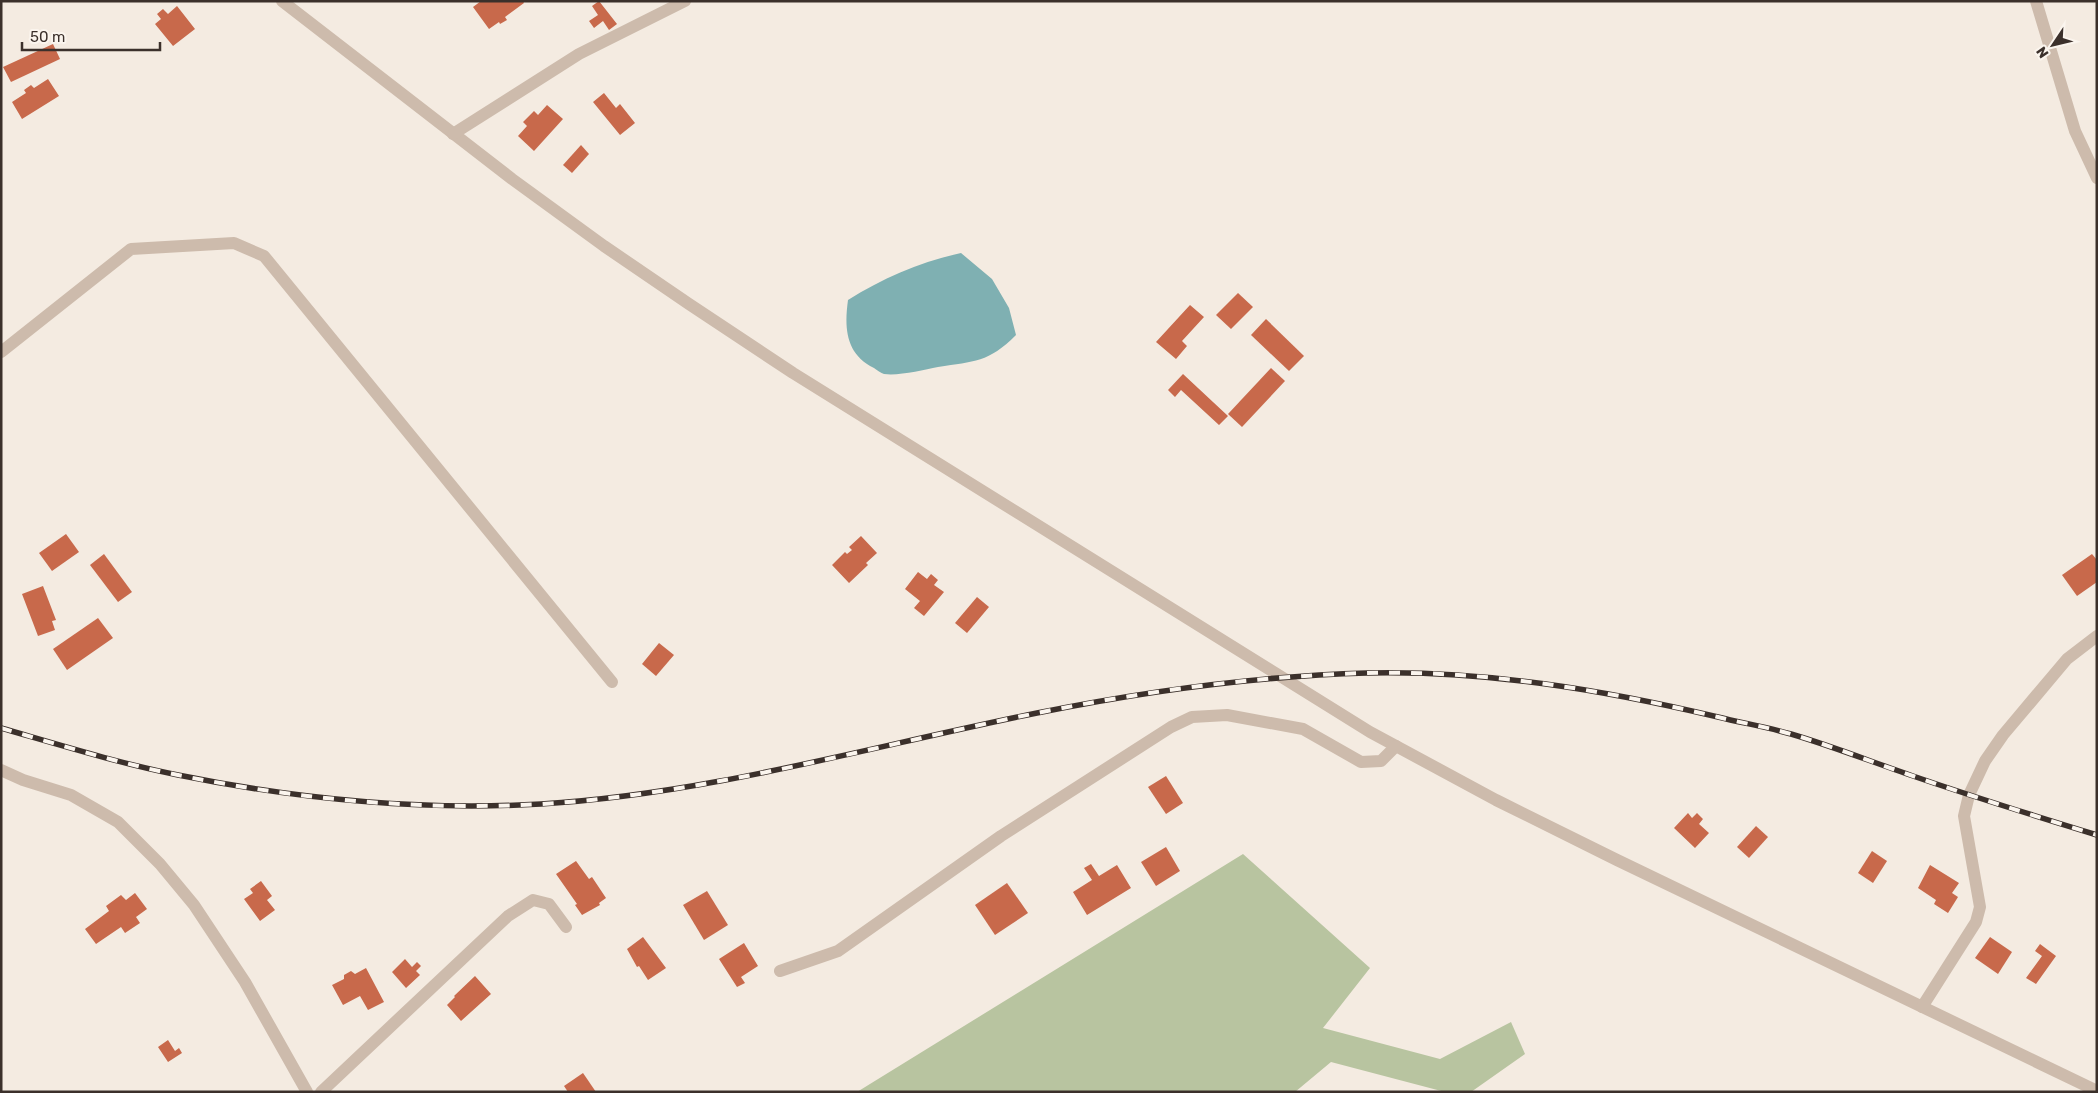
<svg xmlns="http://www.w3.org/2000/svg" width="2098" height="1093" font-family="Rubik,sans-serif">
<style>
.green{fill:#b8c4a0}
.water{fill:#7fb0b2}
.building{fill:#c8694b}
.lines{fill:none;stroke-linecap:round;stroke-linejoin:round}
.minor{stroke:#cdbbac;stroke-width:12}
.rail-casing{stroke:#3b302b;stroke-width:5.5}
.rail{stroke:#fbf5ee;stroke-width:4;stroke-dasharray:11;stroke-linecap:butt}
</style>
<rect width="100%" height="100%" fill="#f4ebe1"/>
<polygon class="green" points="1243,854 1370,968 1323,1028 1440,1059 1511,1022 1525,1054 1471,1092 1445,1092 1331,1062 1295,1092 857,1092"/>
<path class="water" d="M961,253L992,279L1009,308L1016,335C988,363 975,361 938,367C923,370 899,376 884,374C881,373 877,370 874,368C846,354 844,329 848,300C883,278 920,262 961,253Z"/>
<g class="building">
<polygon points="481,1 523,1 524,3 505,17 507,20 500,24 499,22 489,29 473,7"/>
<polygon points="599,1 617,24 609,30 603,21 594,28 589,21 598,15 592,6"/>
<polygon points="177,6 195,29 173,46 155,24 161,19 157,14 163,9 168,14"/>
<polygon points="53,44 60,59 11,82 3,67"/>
<polygon points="48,79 59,96 22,119 12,102 26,93 24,90 31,85 34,88"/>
<polygon points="604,93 616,108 620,104 635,123 620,135 593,102"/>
<polygon points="547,105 563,119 534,151 518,136 527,126 523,122 534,111 538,115"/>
<polygon points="581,145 589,154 572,173 563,165"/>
<polygon points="1238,293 1253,307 1231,329 1216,315"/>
<polygon points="1190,305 1204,317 1182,341 1187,346 1176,359 1156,342"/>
<polygon points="1266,319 1304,356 1289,371 1251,335"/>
<polygon points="1271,368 1285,381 1242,427 1228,414"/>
<polygon points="1183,374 1228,416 1219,425 1181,390 1175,397 1168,390"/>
<polygon points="66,534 79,552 52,571 39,553"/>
<polygon points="861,536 877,553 866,563 868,565 849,583 832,565 845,552 847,554 852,550 849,547"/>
<polygon points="104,554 132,592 118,602 90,565"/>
<polygon points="2092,554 2097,560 2097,582 2077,596 2062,575"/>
<polygon points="918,572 927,579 931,574 938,580 934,585 944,592 924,616 914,608 920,601 905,589"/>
<polygon points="43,586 56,620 52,621 55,630 38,636 22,594"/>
<polygon points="977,597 989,607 967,633 955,623"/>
<polygon points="98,618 113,638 67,670 53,649"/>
<polygon points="659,643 674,655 656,676 642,664"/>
<polygon points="1166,776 1183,803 1166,814 1148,787"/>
<polygon points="1688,813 1692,818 1697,813 1703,819 1699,824 1709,833 1695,848 1674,828"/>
<polygon points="1756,826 1768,837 1749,858 1737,847"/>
<polygon points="1166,847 1180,871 1156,886 1141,862"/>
<polygon points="1872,851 1887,861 1873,883 1858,873"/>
<polygon points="576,861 589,879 592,877 606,898 599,903 600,905 582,915 575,905 577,904 556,874"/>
<polygon points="1091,864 1099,876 1117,865 1131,888 1087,915 1073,892 1092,880 1084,868"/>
<polygon points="1930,865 1959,883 1952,893 1958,897 1948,913 1934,904 1936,900 1918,888"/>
<polygon points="261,881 272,896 267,900 275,910 260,921 244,899 253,893 250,889"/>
<polygon points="1007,883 1028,913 995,935 975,905"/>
<polygon points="707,891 728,925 704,940 683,905"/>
<polygon points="135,893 147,909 136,917 140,923 125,933 121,927 96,944 85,929 109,911 106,906 121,895 126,900"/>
<polygon points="643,937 666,968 648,980 639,966 637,967 627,949"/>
<polygon points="1990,937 2012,952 1998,974 1975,958"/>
<polygon points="744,943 758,966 741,977 745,983 737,987 719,959"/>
<polygon points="2040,944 2056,956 2036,984 2026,978 2042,956 2035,951"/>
<polygon points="405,959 412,967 417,962 421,966 416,971 420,975 406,988 392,972"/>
<polygon points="366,968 384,1002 368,1010 360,996 343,1005 332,985 344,979 344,975 351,971 355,974"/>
<polygon points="475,976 491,994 461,1021 447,1005 455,997 454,996"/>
<polygon points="168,1040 175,1051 179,1048 182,1053 168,1062 158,1047"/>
<polygon points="583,1073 596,1092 568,1092 564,1086"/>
</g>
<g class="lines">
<g class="minor">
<polyline points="282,1 512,179 604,246 689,304 793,373 1370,732 1496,800 1617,860 2097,1091"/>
<polyline points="2036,1 2075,131 2097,178"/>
<polyline points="453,134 579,54 685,1"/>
<polyline points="1,352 131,249 234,243 264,256 612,682"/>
<polyline points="1,770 23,780 71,795 118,822 160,864 194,905 245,982 307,1092"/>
<polyline points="780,971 838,951 1001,836 1171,727 1192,717 1227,715 1303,729 1361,762 1381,761 1396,746"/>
<polyline points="1922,1007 1976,922 1980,907 1964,816 1969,795 1985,761 2003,735 2067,659 2097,636"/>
<polyline points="321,1092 508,916 533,900 549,904 566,927"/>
</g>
<g class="rail-casing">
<path id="rail" d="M1,728C60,745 118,763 178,775C297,799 419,811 541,804C709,794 872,746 1037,713C1146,691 1256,676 1367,673C1485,670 1604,690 1718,717C1742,723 1767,727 1791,734C1832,746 1872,762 1913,776C1974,797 2035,816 2097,835"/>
</g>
<use href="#rail" class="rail"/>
</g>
<rect width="2098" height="1093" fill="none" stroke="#3b302b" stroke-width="5"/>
<g transform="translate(2053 45) rotate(235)" stroke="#fbf5ee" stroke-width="4" paint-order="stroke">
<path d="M0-4L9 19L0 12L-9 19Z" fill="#3b302b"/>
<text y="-8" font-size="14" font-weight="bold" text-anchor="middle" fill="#3b302b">N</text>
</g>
<path d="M22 42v8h138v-8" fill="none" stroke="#3b302b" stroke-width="2.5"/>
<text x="30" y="42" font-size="15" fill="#3b302b" stroke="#fbf5ee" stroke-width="4" paint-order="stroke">50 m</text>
</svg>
